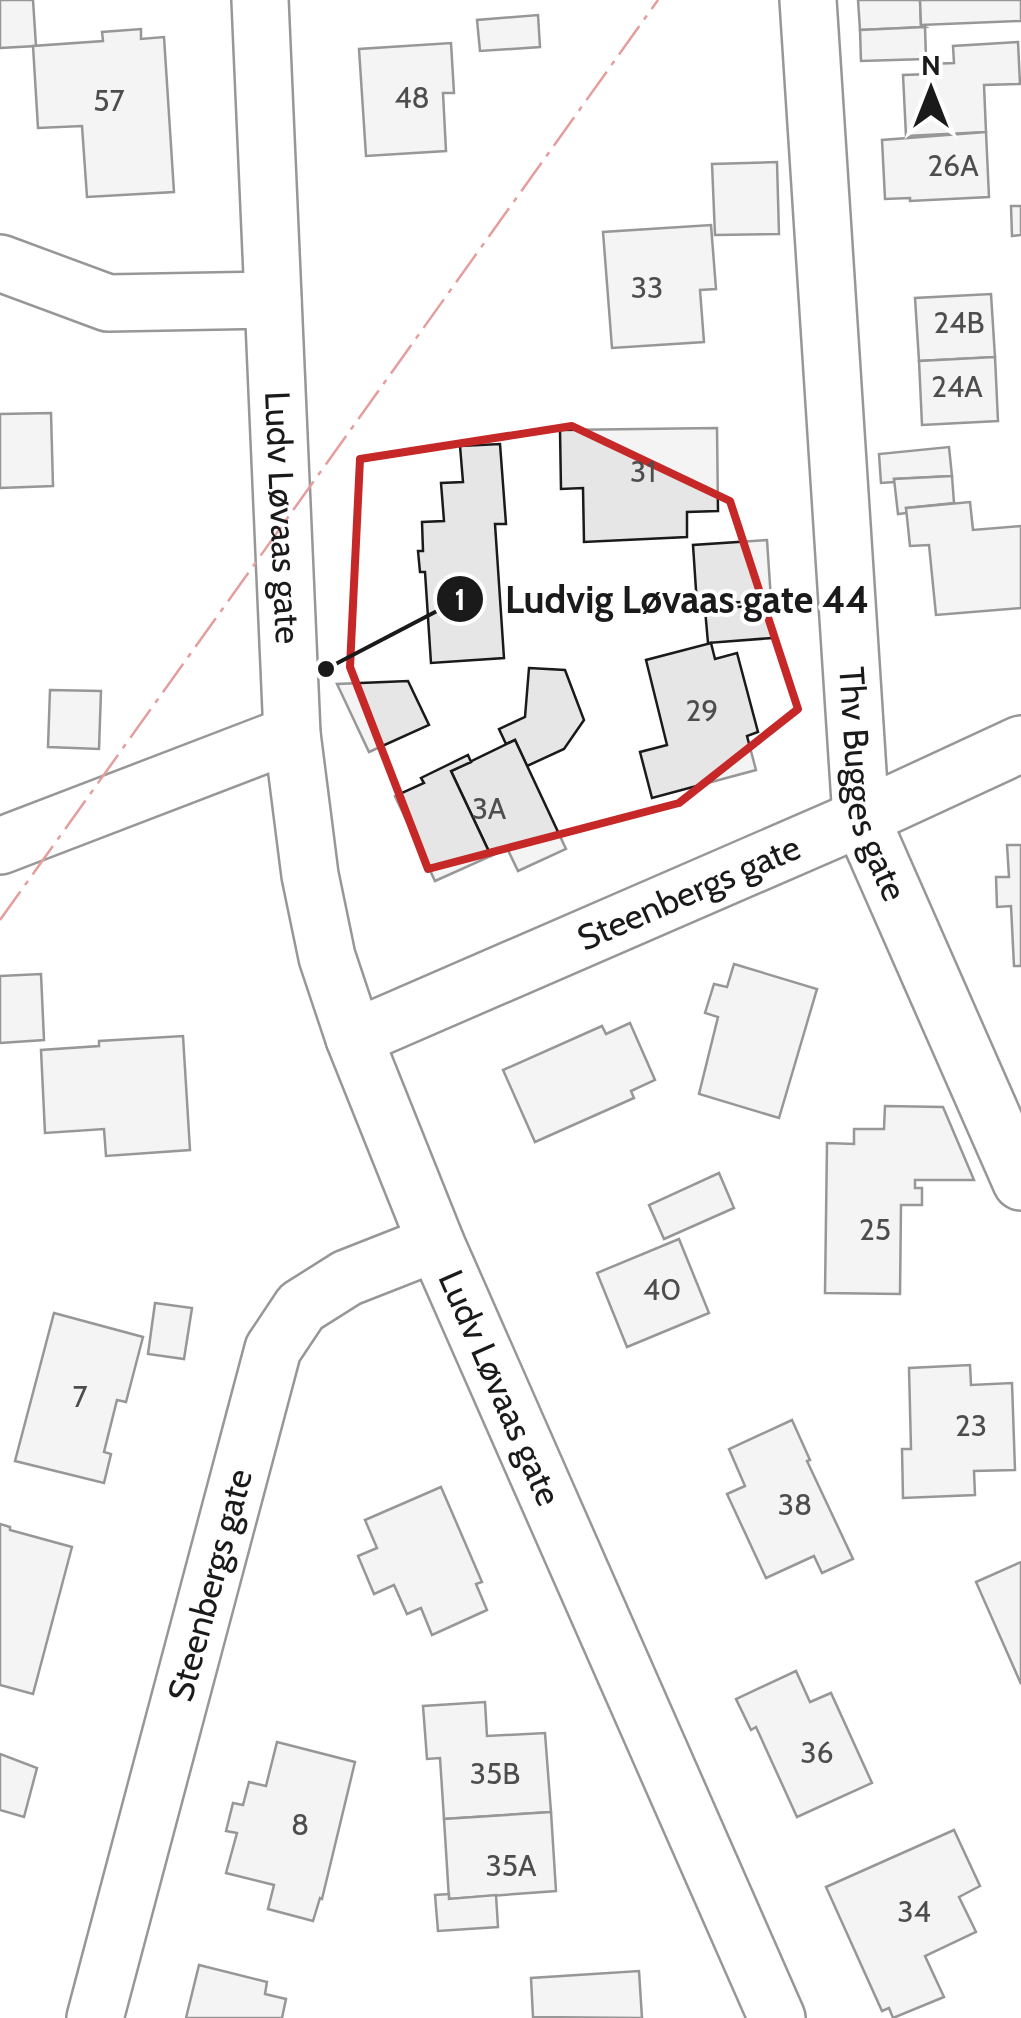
<svg xmlns="http://www.w3.org/2000/svg" width="1021" height="2018" font-family="Cabin,sans-serif">
<style>
.building{fill:#e6e6e6;stroke:#1a1a1a;stroke-width:2.5}
.lines{fill:none;stroke-linecap:round;stroke-linejoin:round}
.minor-casing{stroke:#1a1a1a;stroke-width:60}
.minor{stroke:#fff;stroke-width:55}
.power{stroke:#c62828;stroke-width:2.5;stroke-dasharray:35 8 5 8;stroke-linecap:butt}
.marked{fill:none;stroke:#c62828;stroke-width:8;stroke-linejoin:round}
.labels{text-anchor:middle;stroke-width:8;stroke-linejoin:round;paint-order:stroke}
.number-label{font-size:30px;fill:#4d4d4d}
.street-label{font-size:35px;fill:#1a1a1a;stroke:#fff}
.leader{fill:none;stroke:#1a1a1a;stroke-width:4}
.callout-dot{fill:#1a1a1a;stroke:#fff;stroke-width:4}
.mark-label{font-size:30px;text-anchor:middle;font-weight:bold;fill:#fff}
.callout-label{font-size:38px;text-anchor:middle;font-weight:bold;fill:#1a1a1a;stroke:#fff;stroke-width:8;stroke-linejoin:round;paint-order:stroke}
</style>
<rect width="100%" height="100%" fill="#fff"/>
<g class="building">
<polygon points="0,0 33,0 36,46 0,48"/>
<polygon points="858,0 920,0 921,25 925,27 860,30"/>
<polygon points="920,0 1021,0 1021,21 921,25"/>
<polygon points="538,15 540,47 480,51 477,20"/>
<polygon points="925,27 926,59 861,61 860,30"/>
<polygon points="141,29 141,39 164,37 174,192 87,197 82,126 38,128 33,46 103,41 102,32"/>
<polygon points="1018,42 1020,84 984,85 986,132 906,136 903,75 930,74 930,64 954,63 953,46"/>
<polygon points="451,43 454,93 443,93 446,151 366,156 359,49"/>
<polygon points="986,132 989,197 910,201 910,198 885,199 882,140"/>
<polygon points="777,162 779,234 715,235 712,164"/>
<polygon points="1011,206 1021,206 1021,235 1012,236"/>
<polygon points="711,225 716,289 700,290 704,342 612,348 603,232"/>
<polygon points="991,294 995,357 919,361 915,298"/>
<polygon points="995,357 998,421 922,425 919,361"/>
<polygon points="51,413 53,486 0,488 0,414"/>
<polygon points="717,428 718,511 687,512 687,537 584,542 583,488 561,489 560,430"/>
<polygon points="500,444 506,524 495,524 504,658 431,663 425,572 420,572 418,551 423,551 422,522 444,521 441,483 463,482 460,446"/>
<polygon points="949,447 952,476 894,479 894,482 881,483 879,454"/>
<polygon points="952,476 954,503 906,508 907,513 898,514 894,479"/>
<polygon points="970,502 973,530 1021,526 1021,608 936,615 929,545 910,546 906,508"/>
<polygon points="767,540 771,600 697,605 693,545"/>
<polygon points="770,605 772,638 708,643 705,609"/>
<polygon points="711,643 715,659 737,653 758,732 747,736 756,770 652,798 640,752 667,745 646,660"/>
<polygon points="529,668 565,670 584,720 564,749 527,766 515,740 506,744 499,729 525,717"/>
<polygon points="408,681 429,725 369,752 337,684"/>
<polygon points="50,690 101,691 99,749 48,747"/>
<polygon points="515,740 566,849 518,871 507,848 491,856 451,771"/>
<polygon points="468,755 471,762 451,771 491,856 435,881 395,796 424,783 421,778"/>
<polygon points="1007,845 1021,845 1021,966 1014,966 1011,906 997,907 996,877 1009,877"/>
<polygon points="734,964 817,989 779,1118 699,1094 718,1017 705,1013 714,984 727,987"/>
<polygon points="41,974 44,1040 0,1043 0,976"/>
<polygon points="630,1023 655,1080 631,1091 634,1098 535,1142 503,1070 602,1026 606,1034"/>
<polygon points="183,1036 190,1150 106,1156 104,1129 45,1133 41,1050 99,1046 99,1041"/>
<polygon points="885,1106 943,1107 974,1180 915,1180 915,1188 922,1188 922,1205 901,1205 900,1294 825,1293 827,1143 854,1144 854,1129 884,1129"/>
<polygon points="719,1173 734,1208 664,1239 649,1205"/>
<polygon points="679,1239 709,1313 627,1347 597,1273"/>
<polygon points="155,1303 192,1308 184,1359 148,1354"/>
<polygon points="54,1313 143,1337 126,1402 117,1400 104,1452 111,1454 104,1483 15,1461"/>
<polygon points="970,1365 971,1385 1012,1383 1015,1470 974,1471 975,1495 903,1498 902,1449 911,1449 909,1368"/>
<polygon points="792,1420 810,1460 807,1461 853,1559 822,1573 814,1556 766,1578 727,1494 745,1486 729,1449"/>
<polygon points="441,1487 482,1582 476,1584 487,1610 432,1635 421,1608 407,1614 394,1585 374,1594 358,1556 377,1548 365,1520"/>
<polygon points="0,1524 10,1527 10,1530 72,1547 33,1694 0,1685"/>
<polygon points="1021,1562 1021,1684 976,1582"/>
<polygon points="796,1671 810,1702 831,1693 872,1783 797,1817 756,1727 751,1730 736,1699"/>
<polygon points="485,1702 487,1736 545,1733 551,1812 444,1819 440,1758 427,1759 423,1706"/>
<polygon points="277,1742 355,1762 322,1899 320,1898 313,1921 268,1909 274,1885 226,1873 237,1833 226,1831 233,1803 243,1805 249,1782 266,1786"/>
<polygon points="0,1754 37,1768 24,1817 0,1810"/>
<polygon points="551,1812 556,1891 449,1899 444,1819"/>
<polygon points="954,1830 980,1886 959,1897 976,1932 925,1956 944,1997 893,2018 889,2008 882,2011 826,1887"/>
<polygon points="449,1894 449,1899 496,1895 498,1927 438,1931 435,1895"/>
<polygon points="199,1965 267,1982 265,1994 286,1999 282,2018 186,2018"/>
<polygon points="639,1971 642,2018 533,2017 531,1978"/>
</g>
<g class="lines">
<g class="minor-casing">
<g id="minor">
<path id="s1" d="M260,0L292,734L310,875L327,957L354,1038L436,1243L777,2018"/>
<path id="s2" d="M808,0L861,818L1021,1182"/>
<polyline points="0,263 108,303 273,300"/>
<polyline points="0,846 292,734"/>
<path id="s3" d="M354,1038L861,818L1021,744"/>
<path id="s4" d="M95,2018L273,1349L301,1307L347,1278L436,1243"/>
</g>
</g>
<use href="#minor" class="minor"/>
<polyline class="power" points="0,920 658,0"/>
</g>
<path d="M0 0H1021V2018H0ZM572,426L730,501L798,709L679,803L428,869L350,667L360,459Z" fill="#fff" fill-opacity=".55" fill-rule="evenodd"/>
<path class="marked" d="M572,426L730,501L798,709L679,803L428,869L350,667L360,459Z"/>
<g class="labels">
<g class="number-label">
<text x="412" y="108">48</text>
<text x="109" y="111">57</text>
<text x="953" y="176">26A</text>
<text x="647" y="298">33</text>
<text x="959" y="333">24B</text>
<text x="957" y="397">24A</text>
<text x="643" y="482">31</text>
<text x="702" y="721">29</text>
<text x="489" y="819">3A</text>
<text x="875" y="1240">25</text>
<text x="662" y="1300">40</text>
<text x="80" y="1407">7</text>
<text x="971" y="1436">23</text>
<text x="795" y="1515">38</text>
<text x="817" y="1763">36</text>
<text x="495" y="1784">35B</text>
<text x="300" y="1835">8</text>
<text x="511" y="1876">35A</text>
<text x="914" y="1922">34</text>
</g>
<g class="street-label">
<text dy="12" stroke="none"><textPath href="#s1" startOffset="518">Ludv Løvaas gate</textPath></text>
<text dy="12" stroke="none"><textPath href="#s2" startOffset="788">Thv Bugges gate</textPath></text>
<text dy="12" stroke="none"><textPath href="#s3" startOffset="365">Steenbergs gate</textPath></text>
<text dy="12" stroke="none"><textPath href="#s1" startOffset="1425">Ludv Løvaas gate</textPath></text>
<text dy="12" stroke="none"><textPath href="#s4" startOffset="448">Steenbergs gate</textPath></text>
</g>
</g>
<path class="leader" d="M326 669L460 599"/>
<g class="callout-dot">
<circle cx="326" cy="669" r="10"/>
<circle cx="460" cy="599" r="25"/>
</g>
<g class="mark-label">
<text x="460" y="610">1</text>
</g>
<g class="callout-label">
<text x="687" y="613">Ludvig Løvaas gate 44</text>
</g>
<g transform="translate(931 90)" stroke="#ffffff" stroke-width="8" paint-order="stroke">
<path d="M0-8L18 38L0 25L-18 38Z" fill="#1a1a1a"/>
<text y="-15" font-size="28" font-weight="bold" text-anchor="middle" fill="#1a1a1a">N</text>
</g>
</svg>
